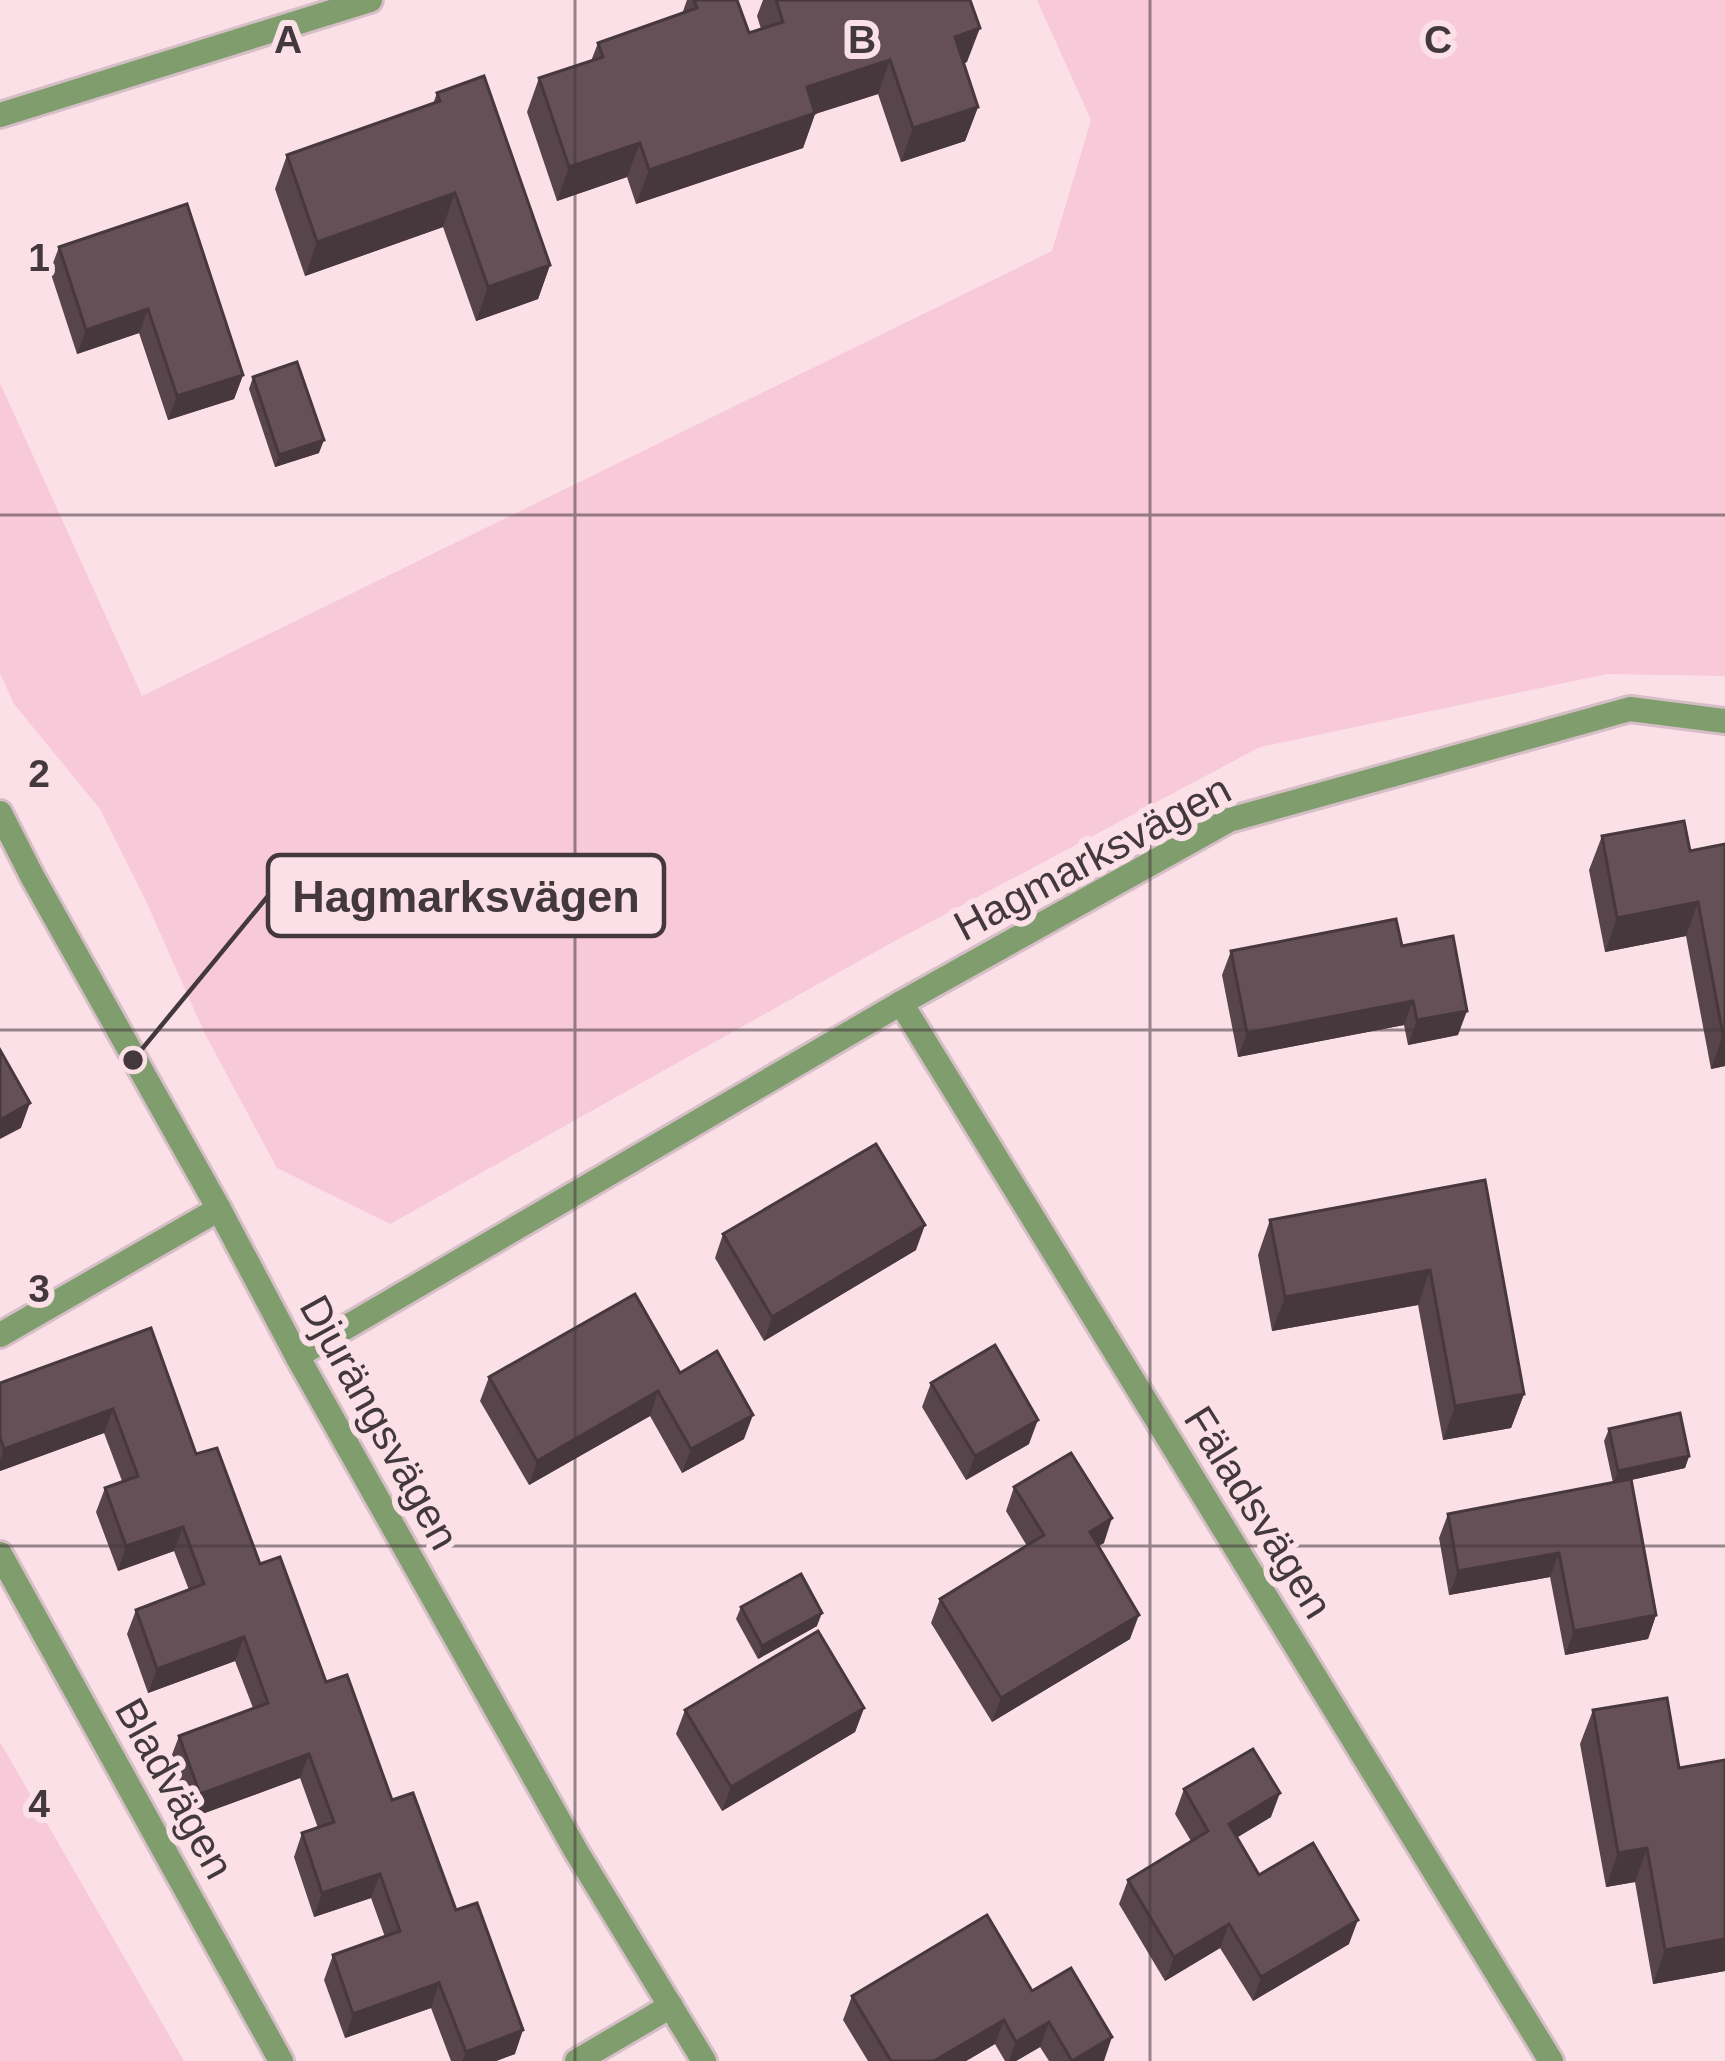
<svg xmlns="http://www.w3.org/2000/svg" width="1725" height="2061" font-family="Arial,sans-serif">
<style>
.green{fill:#f8c9d8}
.lines{fill:none;stroke-linecap:round;stroke-linejoin:round}
.minor-casing{stroke:#d6bec6;stroke-width:30}
.minor{stroke:#809e6d;stroke-width:24}
.wall{fill:#58454b}
.shaded-wall{fill:#47383d}
.building{fill:#665057;stroke:#47383d;stroke-width:3}
.grid{fill:none;stroke:#43383c;stroke-width:3;stroke-opacity:0.55}
.labels{text-anchor:middle;stroke-width:12;stroke-linejoin:round;paint-order:stroke}
.street-label{font-size:42px;fill:#43383c;stroke:#fbe0e8}
.grid-label{font-size:39px;text-anchor:middle;font-weight:bold;fill:#43383c;stroke:#fbe0e8;stroke-width:12;stroke-linejoin:round;paint-order:stroke}
.leader{fill:none;stroke:#43383c;stroke-width:4.5}
.callout-dot{fill:#43383c;stroke:#fbe0e8;stroke-width:4.5}
.callout{fill:#fbe0e8;stroke:#43383c;stroke-width:4.5}
.callout-label{font-size:45px;text-anchor:middle;font-weight:bold;fill:#43383c}
</style>
<rect width="100%" height="100%" fill="#fbe0e8"/>
<g class="green">
<polygon points="1037,0 1725,0 1725,676 1607,674 1260,747 893,942 390,1224 277,1168 204,1032 146,901 100,809 14,704 0,673 0,383 142,696 1052,251 1091,120"/>
<polygon points="0,1742 184,2061 0,2061"/>
</g>
<g class="lines">
<g class="minor-casing">
<g id="minor">
<polyline points="0,115 370,0"/>
<polyline points="0,813 32,876 219,1209 297,1356 576,1851 704,2061"/>
<polyline points="901,1003 1551,2061"/>
<polyline points="0,1335 219,1209"/>
<polyline points="297,1356 901,1003 1229,820 1630,709 1725,721"/>
<polyline points="0,1554 281,2061"/>
<polyline points="577,2061 671,2006"/>
</g>
</g>
<use href="#minor" class="minor"/>
</g>
<g class="wall">
<polygon points="687,0 737,0 749,33 761,29 757,16 763,0 970,0 967,62 963,63 978,107 965,141 901,162 878,94 815,114 803,148 636,204 627,177 557,201 527,112 539,78 591,61 598,43 682,14"/>
<polygon points="437,93 550,265 538,299 476,321 443,227 305,276 275,189 287,155 433,104"/>
<polygon points="59,247 243,375 234,399 168,420 139,333 77,354 50,271"/>
<polygon points="253,377 319,453 275,467 249,389"/>
<polygon points="1602,836 1690,851 1725,844 1725,1066 1711,1069 1686,936 1605,952 1589,870"/>
<polygon points="1402,946 1458,1035 1408,1045 1404,1025 1238,1057 1222,975 1231,951"/>
<polygon points="1485,1180 1524,1394 1511,1428 1443,1440 1418,1305 1272,1331 1258,1255 1270,1220"/>
<polygon points="723,1234 916,1250 764,1341 715,1258"/>
<polygon points="151,1328 196,1454 456,1910 515,2054 496,2061 451,2061 431,2008 345,2038 324,1980 333,1955 385,1937 371,1898 314,1917 294,1857 302,1833 318,1828 300,1778 191,1818 170,1760 179,1736 253,1708 235,1661 148,1693 127,1634 136,1610 189,1590 174,1551 118,1571 96,1512 105,1488 122,1481 104,1433 0,1471 0,1383"/>
<polygon points="680,1373 744,1439 682,1473 650,1416 529,1485 480,1401 489,1377"/>
<polygon points="931,1383 1029,1444 966,1480 922,1407"/>
<polygon points="1609,1429 1689,1456 1685,1468 1631,1480 1656,1615 1648,1639 1565,1655 1550,1577 1449,1595 1439,1538 1448,1514 1613,1483 1604,1441"/>
<polygon points="1014,1487 1104,1543 1098,1546 1130,1639 992,1722 931,1623 940,1599 1027,1546 1006,1511"/>
<polygon points="741,1607 817,1626 758,1659 736,1619"/>
<polygon points="864,1708 855,1732 722,1811 676,1734 685,1710"/>
<polygon points="1593,1710 1679,1768 1725,1971 1653,1984 1635,1882 1606,1887 1580,1744"/>
<polygon points="1184,1789 1271,1817 1237,1837 1259,1875 1349,1944 1253,2001 1220,1948 1165,1981 1119,1904 1128,1880 1191,1841 1175,1814"/>
<polygon points="1032,1991 1104,2061 1049,2061 1040,2047 1016,2061 1005,2061 995,2044 966,2061 868,2061 843,2020 852,1996"/>
</g>
<g class="shaded-wall">
<polygon points="980,28 967,62 942,71 955,37"/>
<polygon points="890,60 878,94 815,114 803,148 636,204 649,170 807,87"/>
<polygon points="978,107 965,141 901,162 913,128"/>
<polygon points="640,143 627,177 557,201 569,167"/>
<polygon points="455,193 443,227 305,276 317,242"/>
<polygon points="550,265 538,299 476,321 488,287"/>
<polygon points="148,309 139,333 77,354 86,330"/>
<polygon points="243,375 234,399 168,420 177,396"/>
<polygon points="324,440 319,453 275,467 279,455"/>
<polygon points="1698,902 1686,936 1605,952 1617,918"/>
<polygon points="1413,1001 1404,1025 1238,1057 1247,1033"/>
<polygon points="1467,1011 1458,1035 1408,1045 1417,1020"/>
<polygon points="1723,1035 1725,1035 1725,1066 1711,1069"/>
<polygon points="30,1103 21,1128 0,1139 0,1120"/>
<polygon points="925,1225 916,1250 764,1341 772,1317"/>
<polygon points="1430,1270 1418,1305 1272,1331 1285,1297"/>
<polygon points="658,1391 650,1416 529,1485 537,1461"/>
<polygon points="1524,1394 1511,1428 1443,1440 1455,1406"/>
<polygon points="113,1409 104,1433 0,1471 0,1460 4,1449"/>
<polygon points="753,1415 744,1439 682,1473 691,1449"/>
<polygon points="1038,1420 1029,1444 966,1480 975,1456"/>
<polygon points="1689,1456 1685,1468 1613,1484 1618,1471"/>
<polygon points="1112,1518 1104,1543 1081,1556 1090,1532"/>
<polygon points="183,1527 174,1551 118,1571 126,1546"/>
<polygon points="1559,1553 1550,1577 1449,1595 1458,1571"/>
<polygon points="822,1613 817,1626 758,1659 762,1646"/>
<polygon points="1139,1615 1130,1639 992,1722 1001,1698"/>
<polygon points="1656,1615 1648,1639 1565,1655 1574,1631"/>
<polygon points="244,1637 235,1661 148,1693 157,1669"/>
<polygon points="864,1708 855,1732 722,1811 731,1787"/>
<polygon points="309,1754 300,1778 191,1818 200,1794"/>
<polygon points="1280,1793 1271,1817 1220,1848 1229,1824"/>
<polygon points="1647,1848 1635,1882 1606,1887 1618,1853"/>
<polygon points="380,1874 371,1898 314,1917 322,1893"/>
<polygon points="1358,1920 1349,1944 1253,2001 1261,1977"/>
<polygon points="1229,1924 1220,1948 1165,1981 1174,1957"/>
<polygon points="1725,1939 1725,1971 1653,1984 1665,1950"/>
<polygon points="439,1983 431,2008 345,2038 353,2014"/>
<polygon points="1004,2020 995,2044 966,2061 934,2061"/>
<polygon points="1049,2022 1040,2047 1016,2061 1009,2061 1016,2042"/>
<polygon points="523,2030 515,2054 496,2061 462,2061 466,2052"/>
<polygon points="1112,2037 1104,2061 1073,2061"/>
</g>
<g class="building">
<polygon points="694,0 737,0 749,33 783,22 776,0 970,0 980,28 955,37 978,107 913,128 890,60 807,87 815,113 649,170 640,143 569,167 539,78 603,57 598,43 697,8"/>
<polygon points="484,76 550,265 488,287 455,193 317,242 287,155 440,101 437,93"/>
<polygon points="187,204 243,375 177,396 148,309 86,330 59,247"/>
<polygon points="297,362 324,440 279,455 253,377"/>
<polygon points="1684,821 1690,851 1725,844 1725,1035 1723,1035 1698,902 1617,918 1602,836"/>
<polygon points="1396,919 1402,946 1453,936 1467,1011 1417,1020 1413,1001 1247,1033 1231,951"/>
<polygon points="0,1050 30,1103 0,1120"/>
<polygon points="876,1144 925,1225 772,1317 723,1234"/>
<polygon points="1485,1180 1524,1394 1455,1406 1430,1270 1285,1297 1270,1220"/>
<polygon points="635,1294 680,1373 717,1351 753,1415 691,1449 658,1391 537,1461 489,1377"/>
<polygon points="151,1328 196,1454 217,1448 260,1564 280,1557 326,1682 347,1675 392,1800 413,1793 456,1910 477,1903 523,2030 466,2052 439,1983 353,2014 333,1955 400,1931 380,1874 322,1893 302,1833 334,1822 309,1754 200,1794 179,1736 268,1703 244,1637 157,1669 136,1610 204,1584 183,1527 126,1546 105,1488 138,1476 113,1409 4,1449 0,1437 0,1383"/>
<polygon points="995,1345 1038,1420 975,1456 931,1383"/>
<polygon points="1680,1413 1689,1456 1618,1471 1609,1429"/>
<polygon points="1071,1453 1112,1518 1090,1532 1139,1615 1001,1698 940,1599 1044,1535 1014,1487"/>
<polygon points="1631,1479 1656,1615 1574,1631 1559,1553 1458,1571 1448,1514"/>
<polygon points="801,1574 822,1613 762,1646 741,1607"/>
<polygon points="818,1631 864,1708 731,1787 685,1710"/>
<polygon points="1667,1698 1679,1768 1725,1760 1725,1939 1665,1950 1647,1848 1618,1853 1593,1710"/>
<polygon points="1253,1749 1280,1793 1229,1824 1259,1875 1313,1843 1358,1920 1261,1977 1229,1924 1174,1957 1128,1880 1208,1831 1184,1789"/>
<polygon points="987,1915 1032,1991 1071,1968 1112,2037 1072,2061 1049,2022 1016,2042 1004,2020 934,2061 891,2061 852,1996"/>
</g>
<path class="grid" d="M575,0V2061M1150,0V2061M0,515H1725M0,1030H1725M0,1546H1725"/>
<g class="labels">
<g class="street-label">
<text transform="translate(1092 857) rotate(-28)" y="15">Hagmarksvägen</text>
<text transform="translate(380 1422) rotate(61)" y="15">Djurängsvägen</text>
<text transform="translate(1259 1512) rotate(58)" y="15">Fäladsvägen</text>
<text transform="translate(175 1788) rotate(61)" y="15">Bladvägen</text>
</g>
</g>
<g class="grid-label">
<text x="288" y="53">A</text>
<text x="862" y="53">B</text>
<text x="1438" y="53">C</text>
<text x="39" y="271">1</text>
<text x="39" y="787">2</text>
<text x="39" y="1302">3</text>
<text x="39" y="1817">4</text>
</g>
<path class="leader" d="M133 1060L268 896"/>
<circle class="callout-dot" cx="133" cy="1060" r="12"/>
<rect class="callout" x="268" y="855" width="396" height="81" rx="12"/>
<g class="callout-label">
<text x="466" y="912">Hagmarksvägen</text>
</g>
</svg>
